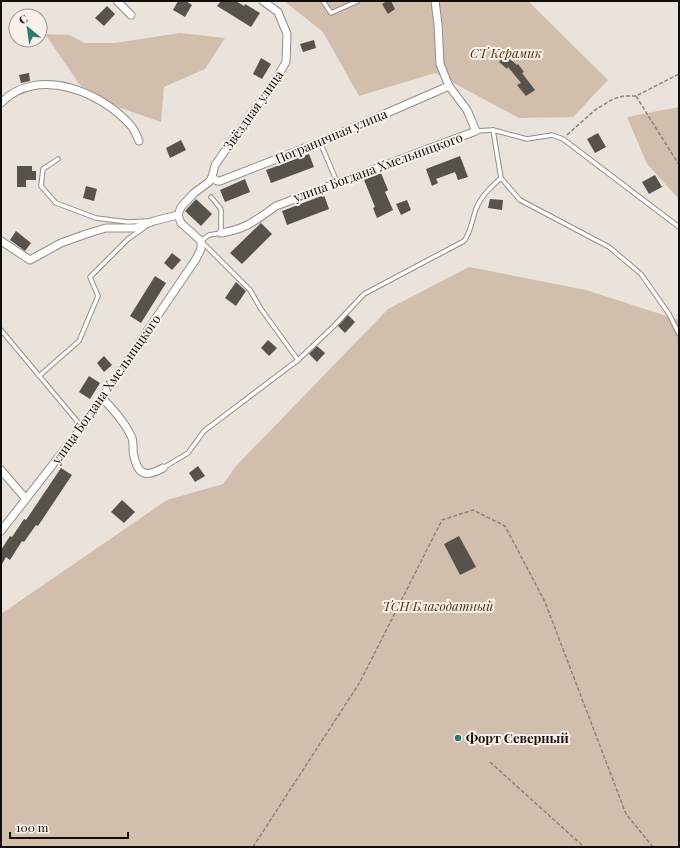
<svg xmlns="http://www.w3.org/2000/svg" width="680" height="848" font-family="'Playfair Display',serif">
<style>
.green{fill:#d2beac}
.building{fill:#58524d}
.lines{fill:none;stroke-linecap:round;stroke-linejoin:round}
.lane-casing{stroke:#948d87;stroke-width:5.5}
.street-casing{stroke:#948d87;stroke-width:9}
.path{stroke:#898580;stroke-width:1.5;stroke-dasharray:4 2;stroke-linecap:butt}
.lane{stroke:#fff;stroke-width:3.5}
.street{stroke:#fff;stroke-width:7}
.poi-dot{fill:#2e7878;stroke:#f8f0e9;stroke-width:1.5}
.labels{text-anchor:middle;stroke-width:4;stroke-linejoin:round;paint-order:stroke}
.park-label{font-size:13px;font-style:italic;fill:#51310d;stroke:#f8f0e9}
.street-label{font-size:13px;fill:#100e0c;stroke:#f8f0e9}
.poi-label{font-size:13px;font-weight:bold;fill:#100e0c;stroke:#f8f0e9;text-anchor:start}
</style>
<rect width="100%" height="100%" fill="#eae3dc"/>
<g class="green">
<polygon points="284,1 528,1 608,80 573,117 519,118 435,73 359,96 323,32"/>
<polygon points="180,33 225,38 205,69 164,87 161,122 118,107 80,85 45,34 70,35 84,43 115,43"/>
<polygon points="679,107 679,199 647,164 627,117"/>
<polygon points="469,267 586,290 679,320 679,847 1,847 1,614 167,500 223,484 236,466 388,309"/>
</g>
<g class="building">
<polygon points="178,1 186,1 192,5 185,17 173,10"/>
<polygon points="221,1 236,1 244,6 245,4 260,13 251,27 217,6"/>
<polygon points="387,1 391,1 395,9 388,14 382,4"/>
<polygon points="107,6 115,14 104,26 95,18"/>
<polygon points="314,40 316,48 303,52 300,44"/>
<polygon points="505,55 517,65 518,64 524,72 522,73 535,90 526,96 517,85 521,83 508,67 507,69 499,62"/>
<polygon points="261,58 271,64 262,79 253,74"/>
<polygon points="29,73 30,81 21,83 19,75"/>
<polygon points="598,133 606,147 595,153 587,139"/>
<polygon points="181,140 186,150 170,158 166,148"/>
<polygon points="309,154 314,167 271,183 266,170"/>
<polygon points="460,156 468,177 458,180 455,172 436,179 438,183 432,186 426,169"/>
<polygon points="17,166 32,166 32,171 36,171 36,180 26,180 26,187 17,187"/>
<polygon points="381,173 388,190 385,192 393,210 377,218 373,208 375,207 364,180"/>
<polygon points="655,175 662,187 649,194 642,182"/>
<polygon points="245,179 250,192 225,202 220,190"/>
<polygon points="86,186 97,189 94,201 83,198"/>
<polygon points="324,195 329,209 287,225 282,211"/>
<polygon points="196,199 212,214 201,226 185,211"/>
<polygon points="490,199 503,200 502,210 488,208"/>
<polygon points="407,200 411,210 401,215 396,204"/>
<polygon points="261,223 272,234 242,264 230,253"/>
<polygon points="16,231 31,243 25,251 10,240"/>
<polygon points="172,253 181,260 172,270 164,263"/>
<polygon points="155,276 166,283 141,323 130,316"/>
<polygon points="236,282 246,291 236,306 225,298"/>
<polygon points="348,315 355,322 345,333 338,326"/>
<polygon points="268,340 277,348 269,356 261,348"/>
<polygon points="317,346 325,353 317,362 309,354"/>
<polygon points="104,356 112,365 104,372 97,363"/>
<polygon points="89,376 100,383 90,399 79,392"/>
<polygon points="198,466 205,476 195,482 189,473"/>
<polygon points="61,468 72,475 38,526 36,525 24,542 22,541 10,560 6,557 1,566 1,550 10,536 12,537 24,519 26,520"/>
<polygon points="122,500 135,512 124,523 111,512"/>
<polygon points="459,536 476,567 460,575 444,544"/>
</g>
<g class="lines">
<g class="lane-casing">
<g id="lane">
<polyline points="323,1 331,13 358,1"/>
<polyline points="493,130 527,139 552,135 563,139 679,227"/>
<polyline points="320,142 337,182"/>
<polyline points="58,159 43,169 41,186 56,203 96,218 128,222 147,221"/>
<polyline points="501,178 520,200 609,247 641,274 669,314 679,334"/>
<polyline points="211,197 221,209 221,233 209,235 201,241 250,290 261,309 298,360"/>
<polyline points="1,330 82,427"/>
<polyline points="39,376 79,341 98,296 90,277 128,239 145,227"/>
<path d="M163,468L188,453L204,431L298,360L334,326L364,294L464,241C471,232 472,220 476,209C481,196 491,187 501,178L493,130L476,131"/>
</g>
</g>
<g class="street-casing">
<g id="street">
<polyline points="117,1 131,15"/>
<path d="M1,103C37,65 103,92 132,127C135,131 137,136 139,141"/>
<polyline points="212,177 217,181 220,181 320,142 449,86"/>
<path d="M221,233C247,229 256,220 276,206L476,131L467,110L449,86L440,64L438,24L435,1"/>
<polyline points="1,241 30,260 61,243 89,233 106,228 135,228 154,221 178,215"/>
<path d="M102,398C113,409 125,422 132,438C134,443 132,450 134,456C138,476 147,477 163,468"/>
<polyline points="1,470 26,499"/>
<polyline points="1,531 82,427 196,259 201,249 201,241 181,223 178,215 181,207 194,193 209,182 212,177 215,165 276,79 286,62 287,34 278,12 263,1"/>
</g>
</g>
<g class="path">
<polyline points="636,96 679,165"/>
<polyline points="567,135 595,110 613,99 624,96 636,96 679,74"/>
<polyline points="490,762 584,847"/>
<polyline points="253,847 360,682 442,520 473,510 505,526 545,602 626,814 653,847"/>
</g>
<use href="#lane" class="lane"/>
<use href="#street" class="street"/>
</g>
<circle class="poi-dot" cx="458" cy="738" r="4"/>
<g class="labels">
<g class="park-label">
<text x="506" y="58">СТ Керамик</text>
<text x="438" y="611">ТСН Благодатный</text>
</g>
<g class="street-label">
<text transform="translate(253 110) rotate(-55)" y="5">Звёздная улица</text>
<text transform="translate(331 136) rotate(-23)" y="5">Пограничная улица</text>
<text transform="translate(378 167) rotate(-20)" y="5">улица Богдана Хмельницкого</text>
<text transform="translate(106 389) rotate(-55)" y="5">улица Богдана Хмельницкого</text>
</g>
<g class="poi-label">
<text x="466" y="743">Форт Северный</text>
</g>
</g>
<rect width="680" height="848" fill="none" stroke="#100e0c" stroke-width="4"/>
<g transform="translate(28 28) rotate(331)"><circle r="19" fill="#f8f0e9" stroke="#9b9691"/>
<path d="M0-3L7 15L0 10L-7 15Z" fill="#2e7878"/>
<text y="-6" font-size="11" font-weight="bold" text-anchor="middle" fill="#100e0c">С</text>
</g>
<path d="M10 832v6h118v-6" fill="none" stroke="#100e0c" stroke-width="2"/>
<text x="16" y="832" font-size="12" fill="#100e0c" stroke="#f8f0e9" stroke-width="3" paint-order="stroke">100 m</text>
</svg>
